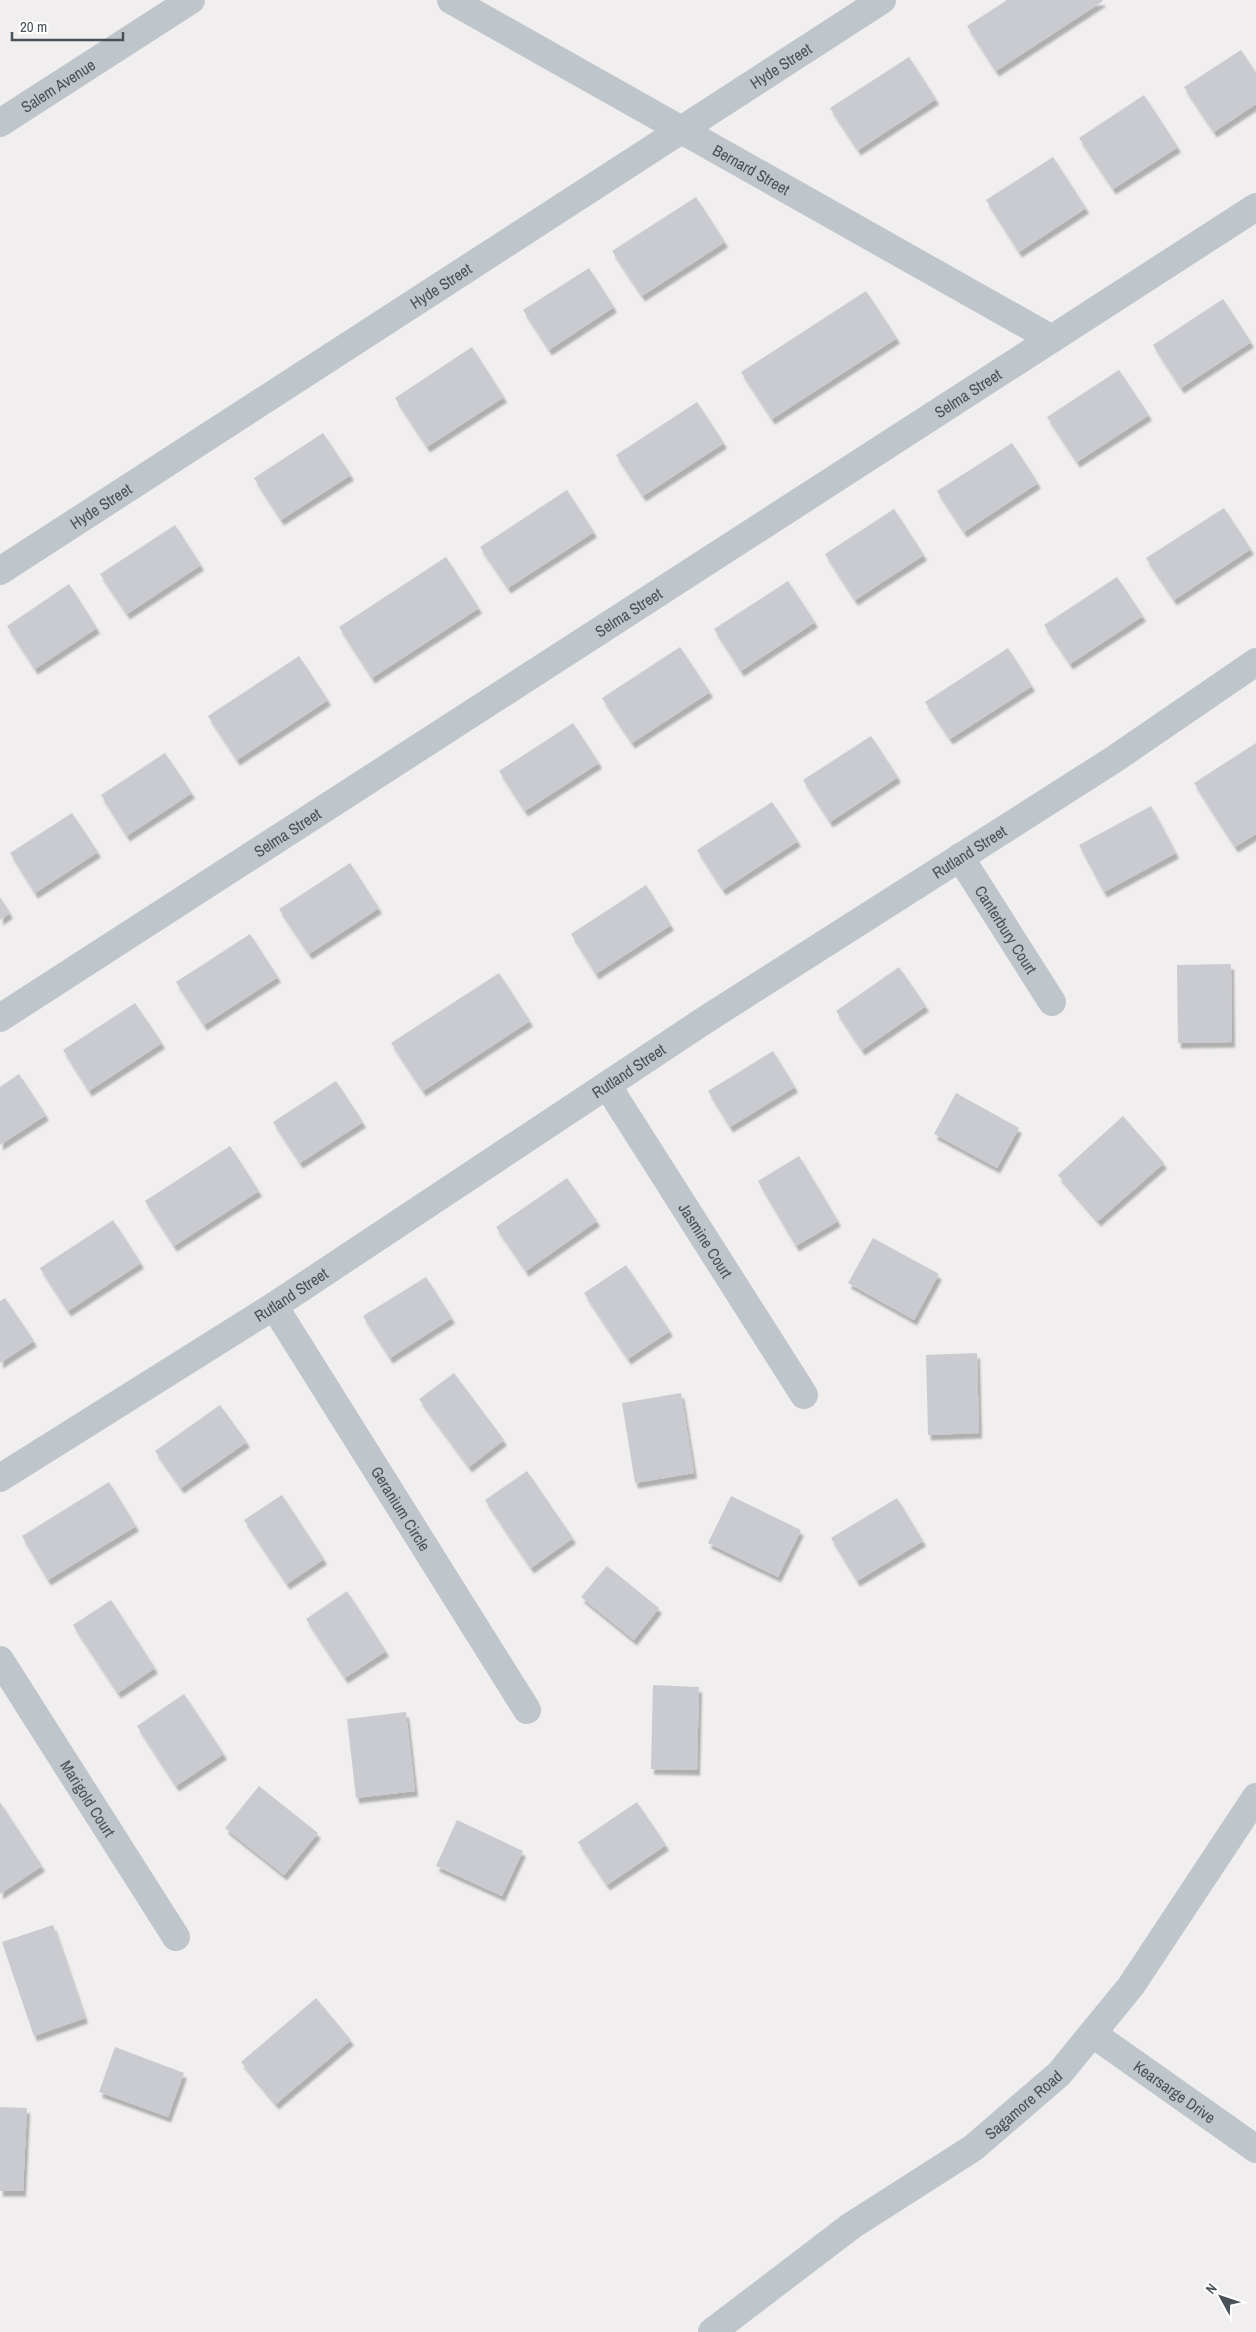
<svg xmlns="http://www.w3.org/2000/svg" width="1256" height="2332" font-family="'Archivo Narrow',sans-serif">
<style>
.building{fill:#c9cbd0;filter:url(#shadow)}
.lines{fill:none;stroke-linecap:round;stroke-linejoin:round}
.minor{stroke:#bec5cb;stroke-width:28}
.labels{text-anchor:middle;stroke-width:4;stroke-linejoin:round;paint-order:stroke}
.street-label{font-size:16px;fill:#495159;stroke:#fff}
</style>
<defs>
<filter id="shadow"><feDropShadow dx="3" dy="5.5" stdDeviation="1" flood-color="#0004"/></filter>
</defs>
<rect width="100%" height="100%" fill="#f0eeee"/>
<g class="building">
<polygon points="1007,0 1102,0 1103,1 996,71 967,26"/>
<polygon points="1241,50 1256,73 1256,104 1214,132 1184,87"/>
<polygon points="909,57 936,99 858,150 830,108"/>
<polygon points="1144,95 1178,147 1113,189 1079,138"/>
<polygon points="1053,157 1086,208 1019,252 986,200"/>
<polygon points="696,197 725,242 642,296 612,251"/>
<polygon points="589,268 614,307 549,350 523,310"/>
<polygon points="866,291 897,338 772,419 741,372"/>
<polygon points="1223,299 1251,342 1181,388 1153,345"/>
<polygon points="472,347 504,397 427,447 395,398"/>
<polygon points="1119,370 1149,415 1077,462 1047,417"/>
<polygon points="697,402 724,443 643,496 616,455"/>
<polygon points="323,433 351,475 281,520 254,478"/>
<polygon points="1012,443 1038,483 964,532 937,491"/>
<polygon points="567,490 594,532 508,588 480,547"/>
<polygon points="1224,508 1251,549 1174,600 1146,558"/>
<polygon points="894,509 924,555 855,600 825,554"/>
<polygon points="175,525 201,565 127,614 100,574"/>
<polygon points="446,557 479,608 372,678 339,627"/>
<polygon points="1117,577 1143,616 1070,664 1044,625"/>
<polygon points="788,581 815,622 741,671 714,629"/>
<polygon points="69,584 97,628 35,669 7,626"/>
<polygon points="680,647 710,692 632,743 602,698"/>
<polygon points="1008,648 1032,686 950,739 925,702"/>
<polygon points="299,656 328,700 237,760 208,716"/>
<polygon points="573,723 599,763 525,811 499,771"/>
<polygon points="871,736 898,777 830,822 803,780"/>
<polygon points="1256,743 1256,834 1235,847 1194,783"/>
<polygon points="165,753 192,793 127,836 101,795"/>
<polygon points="772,802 798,841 723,890 697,850"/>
<polygon points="1151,806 1176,853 1104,892 1079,845"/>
<polygon points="72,813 98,852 35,893 10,853"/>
<polygon points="350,863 379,908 309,954 279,909"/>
<polygon points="646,885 671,925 596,974 571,934"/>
<polygon points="0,897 10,913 0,920"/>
<polygon points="250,934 278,977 204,1025 176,982"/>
<polygon points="1231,964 1232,1042 1178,1043 1177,965"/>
<polygon points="899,967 926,1006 862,1050 836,1011"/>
<polygon points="499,973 530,1021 423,1091 391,1043"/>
<polygon points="135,1003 162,1043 89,1091 63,1050"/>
<polygon points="773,1051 795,1087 730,1127 708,1091"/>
<polygon points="19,1074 46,1115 0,1145 0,1087"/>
<polygon points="336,1081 363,1122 300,1163 273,1122"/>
<polygon points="956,1093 1019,1128 997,1168 934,1134"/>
<polygon points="1123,1116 1164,1163 1098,1221 1058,1175"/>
<polygon points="230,1146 259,1191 174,1246 145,1201"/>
<polygon points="799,1156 838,1221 796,1246 758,1181"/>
<polygon points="567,1178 597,1221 526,1271 496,1227"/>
<polygon points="113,1220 141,1263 68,1311 40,1268"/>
<polygon points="873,1238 939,1274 914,1320 848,1283"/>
<polygon points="626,1265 670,1331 628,1359 584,1293"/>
<polygon points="426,1277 452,1318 390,1358 363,1316"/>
<polygon points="5,1298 34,1341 0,1363 0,1301"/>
<polygon points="977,1353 979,1433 928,1435 926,1355"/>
<polygon points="454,1373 504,1440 469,1467 419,1399"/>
<polygon points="681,1393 694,1473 635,1483 622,1403"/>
<polygon points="220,1405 247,1442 181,1488 155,1451"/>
<polygon points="527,1471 573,1538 531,1568 485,1500"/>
<polygon points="109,1482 136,1526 48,1580 22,1536"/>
<polygon points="282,1495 324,1559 287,1584 244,1520"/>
<polygon points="731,1496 801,1530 778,1577 708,1543"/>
<polygon points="897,1498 923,1541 857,1581 831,1538"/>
<polygon points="607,1566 659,1608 634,1640 581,1597"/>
<polygon points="347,1591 386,1651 345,1678 306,1619"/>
<polygon points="111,1600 155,1668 118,1693 73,1625"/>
<polygon points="653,1685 699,1687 697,1770 651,1769"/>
<polygon points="184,1694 224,1754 176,1786 137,1726"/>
<polygon points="406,1712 415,1791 356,1798 347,1719"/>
<polygon points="259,1786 318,1833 284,1875 225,1828"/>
<polygon points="0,1802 42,1866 0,1894"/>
<polygon points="637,1802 666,1845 607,1885 578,1842"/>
<polygon points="457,1820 523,1851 502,1896 436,1866"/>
<polygon points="53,1925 85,2018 34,2036 2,1942"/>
<polygon points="316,1998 351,2040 276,2104 241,2062"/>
<polygon points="115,2047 184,2073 168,2117 99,2092"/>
<polygon points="0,2107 27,2108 23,2191 0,2191"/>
</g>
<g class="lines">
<g class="minor">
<path id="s1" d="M451,0L1052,339"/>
<path id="s2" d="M0,123L191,0"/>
<path id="s3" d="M0,571L882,0"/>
<path id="s4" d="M960,857L1052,1002"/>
<path id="s5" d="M0,1018L1256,207"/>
<path id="s6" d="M607,1085L804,1395"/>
<path id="s7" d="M274,1306L527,1710"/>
<path id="s8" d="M0,1478L274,1306L705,1020L1113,760L1256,662"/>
<path id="s9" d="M0,1660L176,1937"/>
<path id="s10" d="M1093,2034L1256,2149"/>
<path id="s11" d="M712,2332L851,2226L973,2148L1059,2074L1131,1986L1256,1797"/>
</g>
</g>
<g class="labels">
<g class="street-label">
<text dy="6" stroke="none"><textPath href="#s3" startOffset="930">Hyde Street</textPath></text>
<text dy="6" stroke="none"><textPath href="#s2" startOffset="69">Salem Avenue</textPath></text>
<text dy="6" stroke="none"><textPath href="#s1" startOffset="345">Bernard Street</textPath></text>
<text dy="6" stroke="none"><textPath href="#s3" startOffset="525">Hyde Street</textPath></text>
<text dy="6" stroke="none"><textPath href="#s5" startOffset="1152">Selma Street</textPath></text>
<text dy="6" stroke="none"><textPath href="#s3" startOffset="120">Hyde Street</textPath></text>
<text dy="6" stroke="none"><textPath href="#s5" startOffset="748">Selma Street</textPath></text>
<text dy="6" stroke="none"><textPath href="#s5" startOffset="342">Selma Street</textPath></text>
<text dy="6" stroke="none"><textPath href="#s8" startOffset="1154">Rutland Street</textPath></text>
<text dy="6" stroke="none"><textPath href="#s4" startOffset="86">Canterbury Court</textPath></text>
<text dy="6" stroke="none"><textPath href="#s8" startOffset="749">Rutland Street</textPath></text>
<text dy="6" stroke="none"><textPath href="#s6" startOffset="184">Jasmine Court</textPath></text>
<text dy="6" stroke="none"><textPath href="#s8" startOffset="344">Rutland Street</textPath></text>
<text dy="6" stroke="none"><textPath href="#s7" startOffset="239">Geranium Circle</textPath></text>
<text dy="6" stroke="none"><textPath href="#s9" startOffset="164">Marigold Court</textPath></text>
<text dy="6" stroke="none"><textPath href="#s10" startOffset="100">Kearsarge Drive</textPath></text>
<text dy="6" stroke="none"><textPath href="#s11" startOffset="386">Sagamore Road</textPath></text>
</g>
</g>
<g transform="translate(1221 2297) rotate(310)" stroke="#ffffff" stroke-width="4" paint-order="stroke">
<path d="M0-4L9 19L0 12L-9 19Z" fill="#495159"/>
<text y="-8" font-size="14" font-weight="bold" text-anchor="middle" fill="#495159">N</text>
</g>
<path d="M12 32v8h111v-8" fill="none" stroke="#495159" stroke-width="2.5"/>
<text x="20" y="32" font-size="15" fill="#495159" stroke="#ffffff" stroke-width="4" paint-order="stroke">20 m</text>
</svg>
